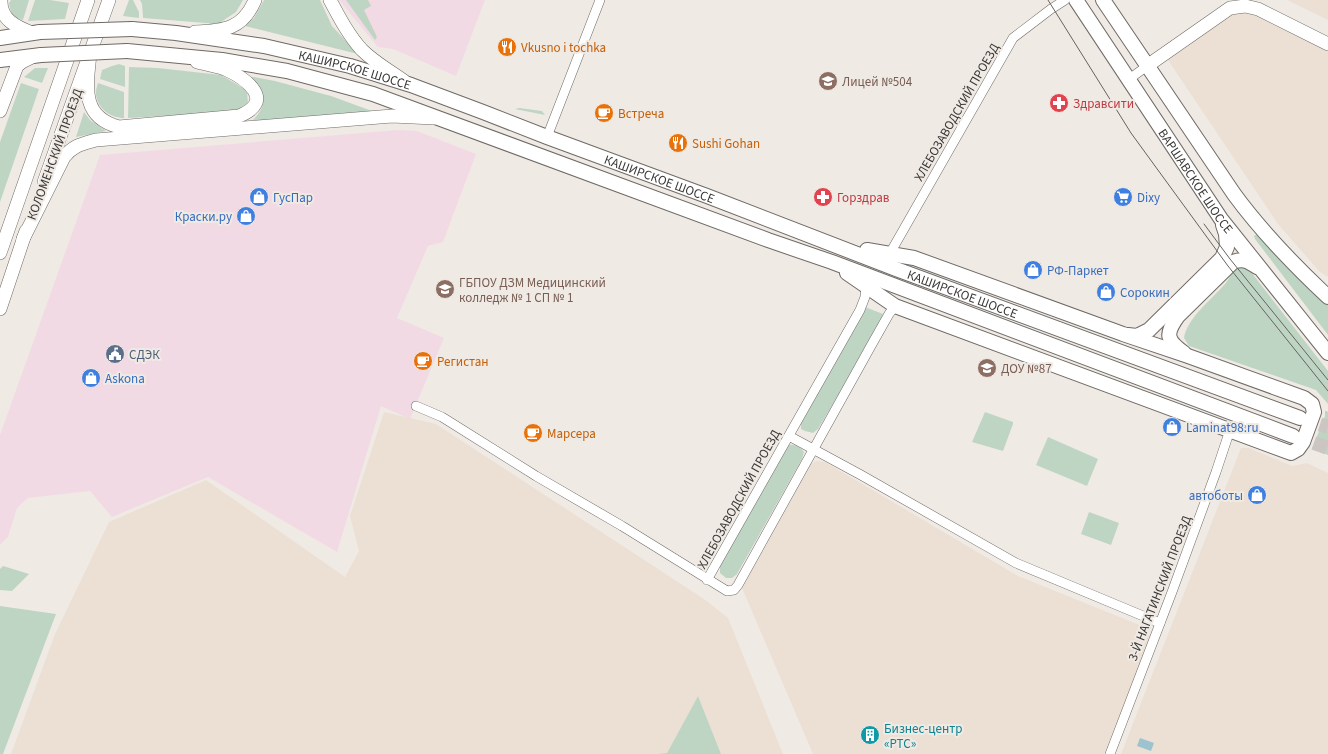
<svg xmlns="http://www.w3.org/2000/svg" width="1328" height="754" font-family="'Source Sans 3',sans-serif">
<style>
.commercial{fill:#f2dae5}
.built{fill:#ece0d5}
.green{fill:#bfd5c4}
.water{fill:#9ec3d0}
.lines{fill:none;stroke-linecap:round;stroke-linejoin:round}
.primary-tunnel{stroke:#cbc6c2;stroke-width:14;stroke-dasharray:14 7;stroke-linecap:butt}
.street-casing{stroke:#6f6a66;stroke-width:10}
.secondary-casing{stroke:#6f6a66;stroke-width:14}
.primary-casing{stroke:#6f6a66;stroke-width:16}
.street{stroke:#fff;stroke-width:9}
.secondary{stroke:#fff;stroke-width:13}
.primary{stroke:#fff;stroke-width:14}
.tram{stroke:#666360;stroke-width:1}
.primary-bridge-casing{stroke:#6f6a66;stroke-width:16;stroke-linecap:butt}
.primary-bridge{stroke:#fff;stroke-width:14}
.labels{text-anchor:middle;stroke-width:4;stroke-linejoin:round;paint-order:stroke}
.food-label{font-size:13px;fill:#c56008;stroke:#f0eae5;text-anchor:start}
.street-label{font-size:13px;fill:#393735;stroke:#f0eae5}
.education-label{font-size:13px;fill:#785e54;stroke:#f0eae5;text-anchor:start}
.health-label{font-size:13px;fill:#be3a42;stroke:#f0eae5;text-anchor:start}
.shop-label{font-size:13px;fill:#366cbe;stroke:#f0eae5;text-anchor:start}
.service-label{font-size:13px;fill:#4e5e75;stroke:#f0eae5;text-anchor:start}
.culture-label{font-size:13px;fill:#0d838f;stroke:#f0eae5;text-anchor:start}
</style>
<rect width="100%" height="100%" fill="#f0eae5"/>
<g class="commercial">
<polygon points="339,0 485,0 456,76 393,49 378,47"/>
<polygon points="398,130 417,131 476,154 443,242 428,246 397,318 444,338 410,419 381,406 337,552 208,477 112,517 90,491 28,498 17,508 8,537 0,545 0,435 100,155"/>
</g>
<g class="built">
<polygon points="1287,0 1328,0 1328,20"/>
<polygon points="1242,10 1255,14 1328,51 1328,277 1320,272 1278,224 1166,57 1230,12"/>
<polygon points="384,412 436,424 704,599 728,618 783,754 721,754 698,696 667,753 657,754 11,754 55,634 109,522 206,480 345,577 359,551 350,516"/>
<polygon points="1241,448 1249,448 1292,466 1307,463 1328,473 1328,754 1121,754"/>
<polygon points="816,461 825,462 1018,576 1142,626 1148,631 1150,639 1104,754 813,754 742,588 811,464"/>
</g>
<g class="green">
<path d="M11,0H29L23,20C12,17 11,14 9,3Z"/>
<polygon points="35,0 50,0 69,3 65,19 28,21"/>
<polygon points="129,0 133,0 139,12 139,18 123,16"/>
<polygon points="140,0 243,0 236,12 218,24 143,18 142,4"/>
<polygon points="264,0 320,0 332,26 358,54 245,26 254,18"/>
<polygon points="346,0 368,0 371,6 364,10 377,37 375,40"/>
<polygon points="119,64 125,66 125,87 100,79 102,70 112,66"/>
<polygon points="129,67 158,68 221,75 243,88 247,93 248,102 246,106 236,112 128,118"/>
<polygon points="35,68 48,68 42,83 24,77"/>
<path d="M248,77H254L275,81L331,96L372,111L251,122C271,102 263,97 248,77Z"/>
<polygon points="21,83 39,89 0,202 0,142"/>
<path d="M98,83L124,92V118C111,118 98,109 96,95C95,91 97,87 98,83Z"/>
<polygon points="519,108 542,111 545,115 515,109"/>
<polygon points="84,112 90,120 106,131 76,137"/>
<polygon points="1258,233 1328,302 1328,335 1255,239 1254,236"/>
<path d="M1243,266L1251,272L1328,371V404L1316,390L1189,346L1184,338C1187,318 1212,299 1225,284C1229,279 1232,273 1235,268Z"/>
<polygon points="865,307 883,314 881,323 818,429 813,433 805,431 801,429 801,421"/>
<polygon points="1325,411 1327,411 1328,412 1328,455 1312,449 1325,416"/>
<polygon points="985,412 1013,422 1013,424 1003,451 972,442"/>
<polygon points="1048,437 1098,459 1087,486 1036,465"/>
<path d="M789,445C795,444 800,447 804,452L802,459L737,574L732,578H726L720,573V563L787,446Z"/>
<polygon points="1089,512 1119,523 1111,545 1081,534"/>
<polygon points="3,566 29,574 12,591 0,590 0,569"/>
<polygon points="0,606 56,614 3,754 0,754"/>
<polygon points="698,696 721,754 657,754 667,753"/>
</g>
<polygon class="water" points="1140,738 1154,743 1151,751 1137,746"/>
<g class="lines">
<g class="primary-tunnel">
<polyline points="1300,418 1328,427"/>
<polyline points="1294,436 1328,448"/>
</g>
<g class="street-casing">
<g id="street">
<polyline points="1128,80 1147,66"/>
<polyline points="547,137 600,0"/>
<polyline points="889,255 1013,38 1051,9 1065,0"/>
<polyline points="416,406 442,417 536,476 622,526 727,591 734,590 738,585 872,344 889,314 895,306"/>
<polyline points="789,436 861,475 1016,563 1160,623"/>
<polyline points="707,580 860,310 865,297 866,287"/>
<polyline points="1110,754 1172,592 1216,472 1230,430"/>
</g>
</g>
<g class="secondary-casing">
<g id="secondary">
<path d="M1,0C0,20 17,27 32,33"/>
<path d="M330,0C339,17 349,36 362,50C374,62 390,71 404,81"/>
<path d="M195,32C224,31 243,29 255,0"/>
<path d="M90,54C87,85 80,117 119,127L239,116C276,101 247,79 225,69C216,66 206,64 197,62"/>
<polyline points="1147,66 1230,8 1245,6 1258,9 1328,44"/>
<polyline points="0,111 17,66 22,62 32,57"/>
<polyline points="44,182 109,0"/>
<path d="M23,239L64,157C74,145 82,144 96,140L392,116L434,118"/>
<polyline points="0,253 88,0"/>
<polyline points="0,309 26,231"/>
</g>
</g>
<g class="primary-casing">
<g id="primary">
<path id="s1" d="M1076,0L1221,219L1328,353"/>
<path d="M1103,0L1234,194C1261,231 1295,266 1328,297"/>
<path id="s2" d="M132,29L176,33L264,46L350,66L411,85L483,112L547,137L707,196L896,269L1300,418"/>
<polyline points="0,38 40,32"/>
<polyline points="127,51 222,60 287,71 373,94 768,240 832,262 1293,436"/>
<polyline points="0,60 41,55"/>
<polyline points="847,273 895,306 1291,453 1298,449 1303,442 1314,412 1312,404 1304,398 1188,356 1123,334 914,258 867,250"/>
<polyline points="1128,335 1137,336 1149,330 1222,258 1227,247 1226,234 1223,225"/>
<path d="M1184,353C1166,340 1165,334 1178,316L1233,262C1243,258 1248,261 1257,267"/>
</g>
</g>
<use href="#street" class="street"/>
<use href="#secondary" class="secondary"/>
<use href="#primary" class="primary"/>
<g class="tram">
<polyline points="1048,0 1131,133 1155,166 1228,266 1328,391"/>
<polyline points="1204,224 1230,259 1328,380"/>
</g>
<g class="primary-bridge-casing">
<g id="primary-bridge">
<polyline points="40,32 132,29"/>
<polyline points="41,55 127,51"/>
</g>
</g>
<use href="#primary-bridge" class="primary-bridge"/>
</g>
<defs>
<g id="restaurant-disc" transform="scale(1)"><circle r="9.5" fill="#e8710a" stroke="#f0eae5"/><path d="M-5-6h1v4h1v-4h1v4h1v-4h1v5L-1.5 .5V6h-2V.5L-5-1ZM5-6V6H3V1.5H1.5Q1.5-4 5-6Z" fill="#fff"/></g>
<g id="school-disc" transform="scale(1)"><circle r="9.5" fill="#8d6e63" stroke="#f0eae5"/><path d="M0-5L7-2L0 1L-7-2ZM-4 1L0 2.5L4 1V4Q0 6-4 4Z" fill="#fff"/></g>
<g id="pharmacy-disc" transform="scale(1)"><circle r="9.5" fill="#e0444e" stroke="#f0eae5"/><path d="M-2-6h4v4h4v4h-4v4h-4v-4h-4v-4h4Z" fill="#fff"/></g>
<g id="cafe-disc" transform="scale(1)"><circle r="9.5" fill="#e8710a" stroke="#f0eae5"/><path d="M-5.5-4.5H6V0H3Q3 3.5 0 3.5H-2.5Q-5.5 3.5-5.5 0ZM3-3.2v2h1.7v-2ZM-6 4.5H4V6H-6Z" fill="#fff"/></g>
<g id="shop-disc" transform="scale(1)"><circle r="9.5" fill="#3f7fe0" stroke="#f0eae5"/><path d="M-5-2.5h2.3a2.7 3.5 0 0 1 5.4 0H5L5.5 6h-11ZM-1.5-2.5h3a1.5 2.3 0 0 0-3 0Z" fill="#fff"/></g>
<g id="supermarket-disc" transform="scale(1)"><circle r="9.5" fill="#3f7fe0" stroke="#f0eae5"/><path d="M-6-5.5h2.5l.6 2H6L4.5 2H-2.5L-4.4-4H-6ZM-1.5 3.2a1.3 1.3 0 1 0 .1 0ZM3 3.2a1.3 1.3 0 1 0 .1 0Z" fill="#fff"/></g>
<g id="civic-disc" transform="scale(1)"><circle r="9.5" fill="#5c6f8a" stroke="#f0eae5"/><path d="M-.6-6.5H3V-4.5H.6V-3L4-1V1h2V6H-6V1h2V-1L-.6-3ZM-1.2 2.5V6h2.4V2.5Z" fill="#fff"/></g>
<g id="building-disc" transform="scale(1)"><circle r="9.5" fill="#0f9aa8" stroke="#f0eae5"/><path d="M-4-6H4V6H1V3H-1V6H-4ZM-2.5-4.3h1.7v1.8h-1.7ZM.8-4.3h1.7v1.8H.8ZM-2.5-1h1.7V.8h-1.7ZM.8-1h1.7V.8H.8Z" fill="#fff"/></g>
</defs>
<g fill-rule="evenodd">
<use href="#restaurant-disc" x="507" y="47"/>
<use href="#school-disc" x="828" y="81"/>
<use href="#pharmacy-disc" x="1059" y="103"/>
<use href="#cafe-disc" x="604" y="113"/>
<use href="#restaurant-disc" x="678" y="143"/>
<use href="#shop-disc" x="259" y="197"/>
<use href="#pharmacy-disc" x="823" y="197"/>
<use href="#supermarket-disc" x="1123" y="197"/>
<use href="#shop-disc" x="246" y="216"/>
<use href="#shop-disc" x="1033" y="270"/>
<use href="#school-disc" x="445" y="289"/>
<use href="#shop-disc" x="1106" y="292"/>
<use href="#civic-disc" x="115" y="354"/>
<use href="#cafe-disc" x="423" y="361"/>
<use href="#school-disc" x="987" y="368"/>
<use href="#shop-disc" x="91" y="378"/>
<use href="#shop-disc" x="1172" y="427"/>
<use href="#cafe-disc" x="533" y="433"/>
<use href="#shop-disc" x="1257" y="495"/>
<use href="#building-disc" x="870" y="735"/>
</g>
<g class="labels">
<g class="food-label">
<text x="521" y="52">Vkusno i tochka</text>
<text x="618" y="118">Встреча</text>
<text x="692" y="148">Sushi Gohan</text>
<text x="437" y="366">Регистан</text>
<text x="547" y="438">Марсера</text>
</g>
<g class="street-label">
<text dy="5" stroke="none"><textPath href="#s2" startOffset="227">КАШИРСКОЕ ШОССЕ</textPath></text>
<text transform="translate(956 112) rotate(-60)" y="5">ХЛЕБОЗАВОДСКИЙ ПРОЕЗД</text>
<text transform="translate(54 154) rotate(-70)" y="5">КОЛОМЕНСКИЙ ПРОЕЗД</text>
<text dy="5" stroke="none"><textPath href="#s2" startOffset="551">КАШИРСКОЕ ШОССЕ</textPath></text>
<text dy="5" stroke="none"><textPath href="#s1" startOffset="217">ВАРШАВСКОЕ ШОССЕ</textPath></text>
<text dy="5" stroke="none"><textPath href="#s2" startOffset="875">КАШИРСКОЕ ШОССЕ</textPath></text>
<text transform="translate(738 499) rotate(-61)" y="5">ХЛЕБОЗАВОДСКИЙ ПРОЕЗД</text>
<text transform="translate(1159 588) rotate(-69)" y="5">3-Й НАГАТИНСКИЙ ПРОЕЗД</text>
</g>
<g class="education-label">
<text x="842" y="86">Лицей №504</text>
<text x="459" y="287">ГБПОУ ДЗМ Медицинский<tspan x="459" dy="15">колледж № 1 СП № 1</tspan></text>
<text x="1001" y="373">ДОУ №87</text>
</g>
<g class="health-label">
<text x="1073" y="108">Здравсити</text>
<text x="837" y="202">Горздрав</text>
</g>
<g class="shop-label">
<text x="273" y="202">ГусПар</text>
<text x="1137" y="202">Dixy</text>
<text x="232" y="221" text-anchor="end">Краски.ру</text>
<text x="1047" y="275">РФ-Паркет</text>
<text x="1120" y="297">Сорокин</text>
<text x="105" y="383">Askona</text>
<text x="1186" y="432">Laminat98.ru</text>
<text x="1243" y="500" text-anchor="end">автоботы</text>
</g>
<g class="service-label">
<text x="129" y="359">СДЭК</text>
</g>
<g class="culture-label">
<text x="884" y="733">Бизнес-центр<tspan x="884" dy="15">«РТС»</tspan></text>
</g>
</g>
</svg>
